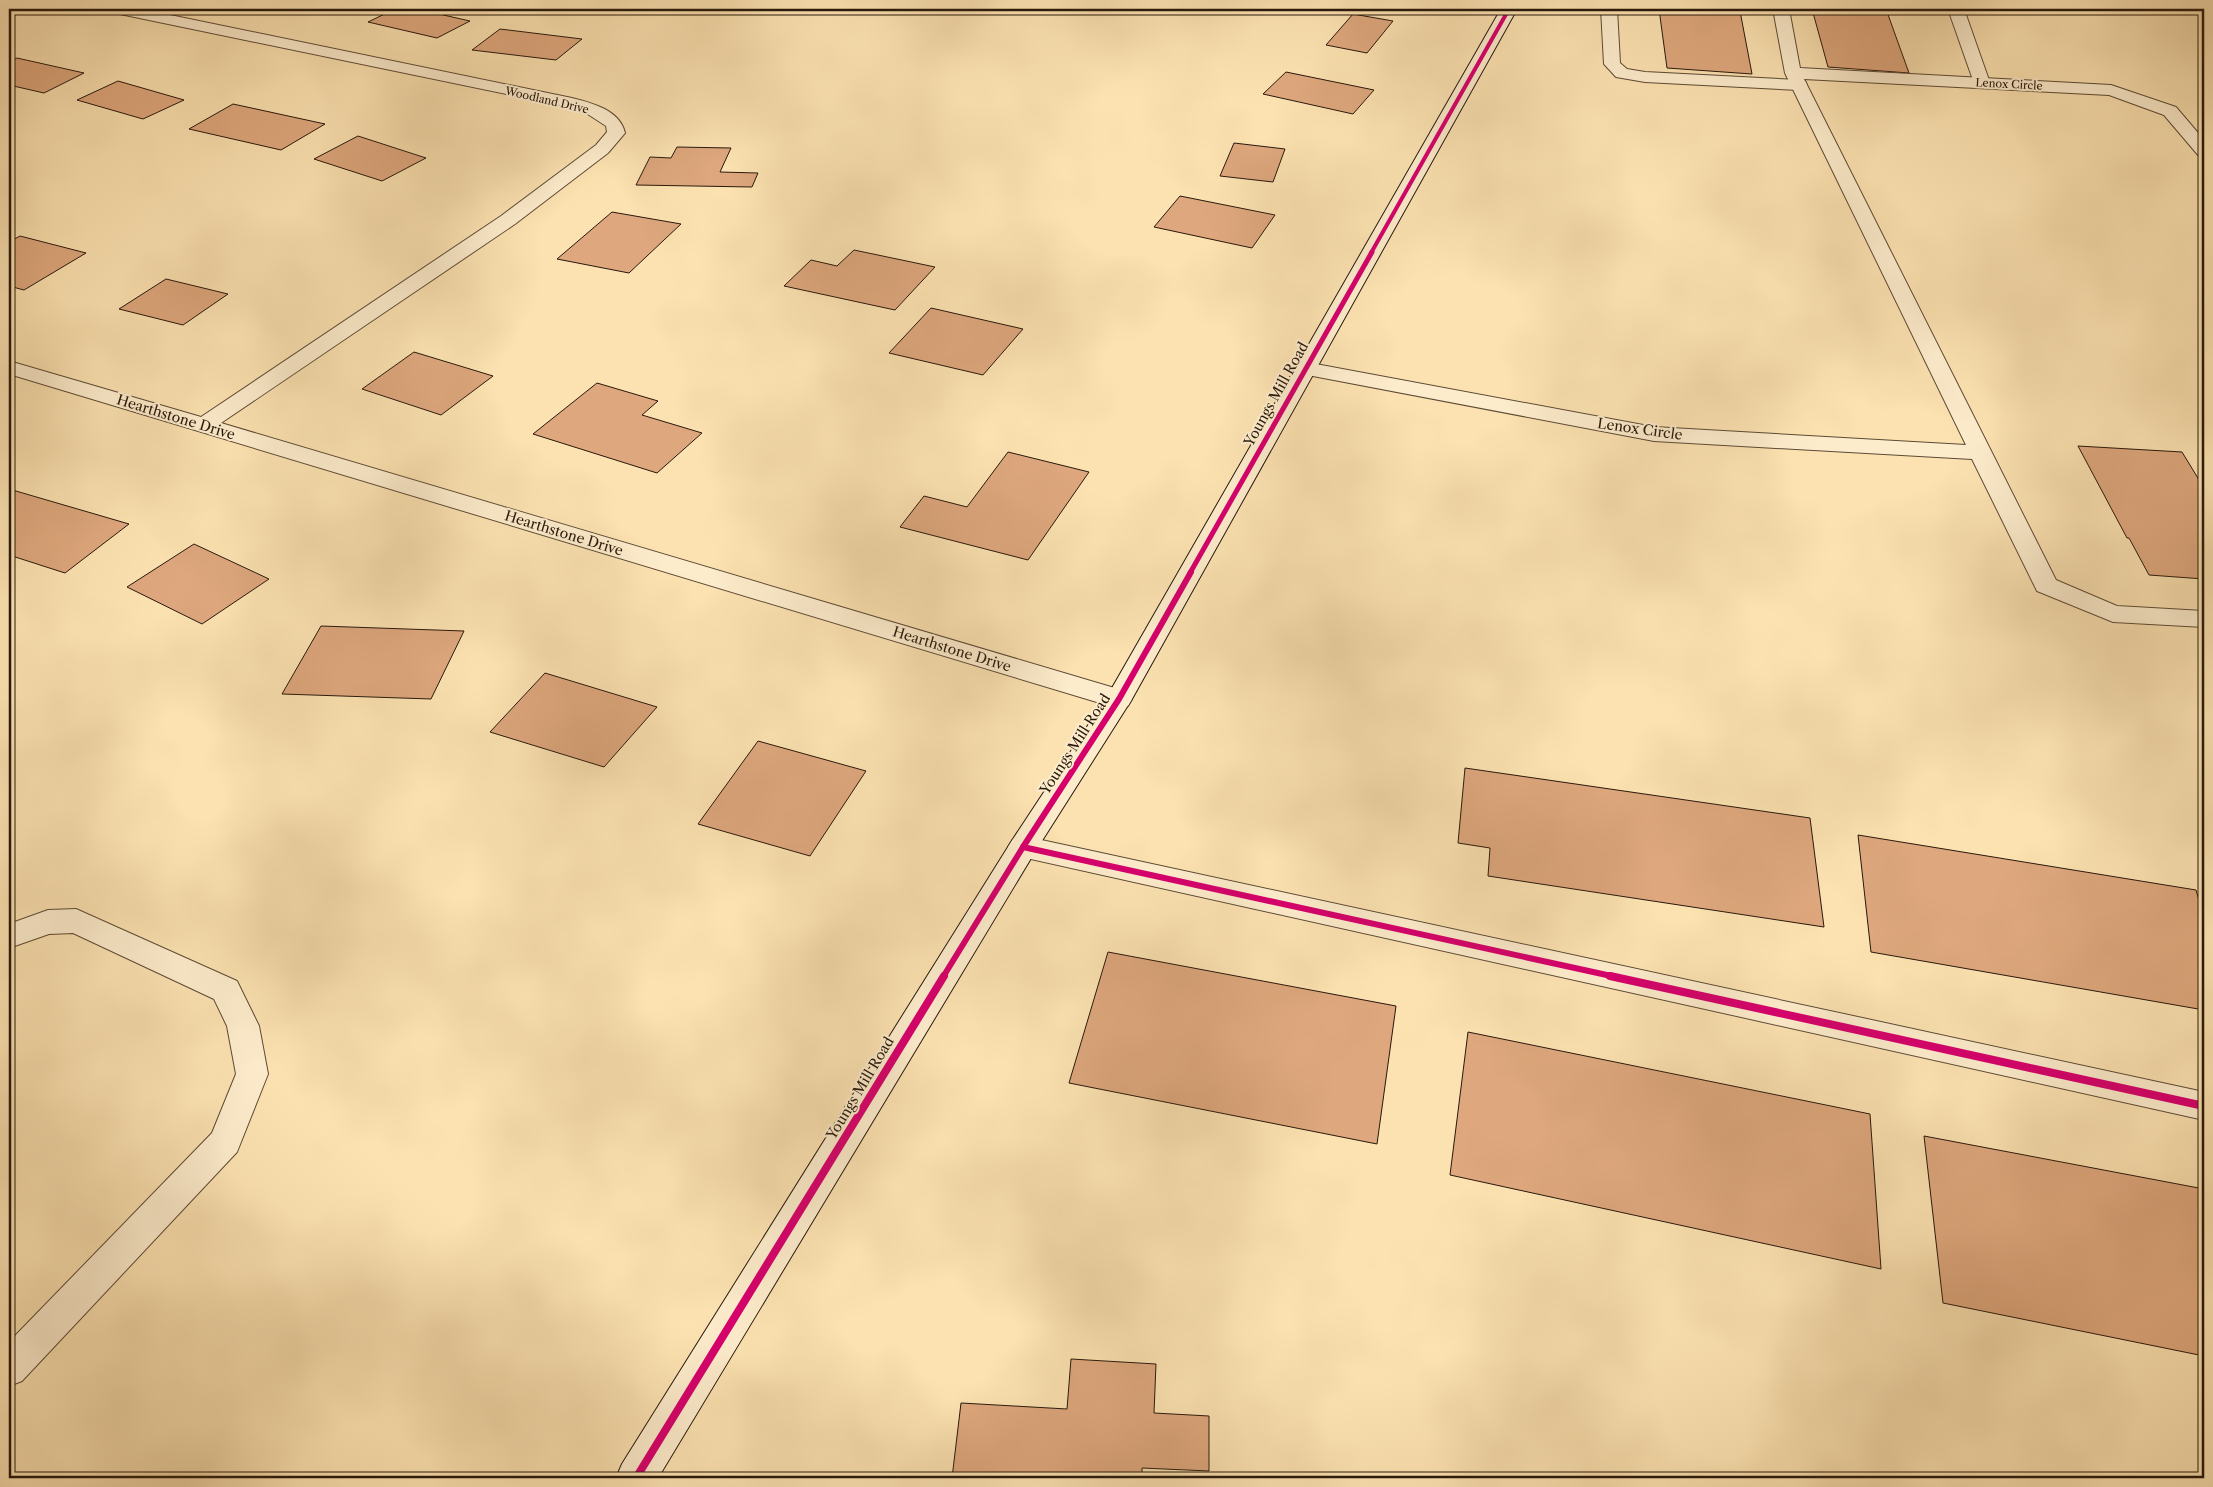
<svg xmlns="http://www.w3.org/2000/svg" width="2213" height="1487" font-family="'Libre Caslon Text',serif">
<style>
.building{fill:#dea77d;stroke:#28180c}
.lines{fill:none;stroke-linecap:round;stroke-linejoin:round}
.lane-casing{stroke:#5d4a35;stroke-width:2}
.street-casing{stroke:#5d4a35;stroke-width:2}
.secondary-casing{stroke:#28180c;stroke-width:2}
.lane{fill:#fdeccc;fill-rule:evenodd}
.street{fill:#fdeccc;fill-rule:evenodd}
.secondary{fill:#fdeccc;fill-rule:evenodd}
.cycleway-far3-casing{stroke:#fdeccc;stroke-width:5.5}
.cycleway-far2-casing{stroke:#fdeccc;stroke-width:8}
.cycleway-far1-casing{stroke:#fdeccc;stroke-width:9}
.cycleway-casing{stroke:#fdeccc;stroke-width:11}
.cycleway-far3{stroke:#d6006c;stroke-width:4}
.cycleway-far2{stroke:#d6006c;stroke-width:5}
.cycleway-far1{stroke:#d6006c;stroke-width:6}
.cycleway{stroke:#d6006c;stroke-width:8}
.labels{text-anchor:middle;stroke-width:4;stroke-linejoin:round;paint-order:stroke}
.far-street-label{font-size:11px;fill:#28180c;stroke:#fdeccc}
.street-label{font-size:14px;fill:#28180c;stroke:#fdeccc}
</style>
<rect width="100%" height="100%" fill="#fce2b1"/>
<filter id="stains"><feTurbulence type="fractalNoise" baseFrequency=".004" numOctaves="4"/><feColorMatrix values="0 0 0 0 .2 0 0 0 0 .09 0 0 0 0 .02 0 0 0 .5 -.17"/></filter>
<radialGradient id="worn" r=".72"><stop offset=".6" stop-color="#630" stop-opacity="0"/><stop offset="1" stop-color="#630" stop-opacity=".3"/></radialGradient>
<g class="building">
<polygon points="395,9 417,9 470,21 437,38 368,22"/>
<polygon points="1072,9 1127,9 1126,12 1072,10"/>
<polygon points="1659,9 1740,11 1752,74 1667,68"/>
<polygon points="1812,9 1886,9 1909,73 1828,67"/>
<polygon points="1353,14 1393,21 1367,53 1326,45"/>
<polygon points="500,29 582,39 556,60 472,50"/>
<polygon points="17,58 84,73 44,93 9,85 9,62"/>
<polygon points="1286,72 1374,90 1353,114 1263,94"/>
<polygon points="118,81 184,100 143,119 77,100"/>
<polygon points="233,104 325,124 281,150 189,129"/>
<polygon points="358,136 426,158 382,181 314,159"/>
<polygon points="1234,143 1285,149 1273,182 1220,176"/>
<polygon points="677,147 731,148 720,172 758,173 752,187 636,185 650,157 671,158"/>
<polygon points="1180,196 1275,215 1252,248 1154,227"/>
<polygon points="612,212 681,224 629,273 557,259"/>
<polygon points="20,236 86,253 24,290 9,286 9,242"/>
<polygon points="854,250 935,267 895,310 784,286 811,260 837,266"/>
<polygon points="166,279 228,294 183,325 119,309"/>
<polygon points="931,308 1023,329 983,375 889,353"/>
<polygon points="414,352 493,376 441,415 362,389"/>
<polygon points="597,383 658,401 642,415 702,433 657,473 533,434"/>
<polygon points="2078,446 2182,452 2204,488 2204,579 2149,575 2129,538 2127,538"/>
<polygon points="1008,452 1089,472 1028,560 900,527 924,496 967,507"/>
<polygon points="9,489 129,524 65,573 9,555"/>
<polygon points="194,544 269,579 202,624 127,587"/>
<polygon points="321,626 464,631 431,699 282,694"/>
<polygon points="545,673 657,707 604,767 490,732"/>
<polygon points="758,741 866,771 810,856 698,824"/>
<polygon points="1465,768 1810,818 1824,927 1488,876 1490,848 1458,843"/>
<polygon points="1858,835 2196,890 2204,918 2204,1010 1871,952"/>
<polygon points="1108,952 1396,1006 1377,1144 1069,1083"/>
<polygon points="1468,1032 1870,1114 1881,1269 1450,1175"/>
<polygon points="1924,1136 2204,1189 2204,1356 1943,1303"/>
<polygon points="1071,1359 1156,1364 1154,1413 1209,1416 1209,1471 1142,1468 1142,1478 952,1478 961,1403 1067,1409"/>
</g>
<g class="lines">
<g class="lane-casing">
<g id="lane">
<polygon points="1601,9 1617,9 1620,63 1627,69 1645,72 1799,80 1805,81 1807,85 1805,89 1799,90 1645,82 1616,77 1604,64"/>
<polygon points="1948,9 1964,9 1990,83 1988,87 1976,87 1974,83"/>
<polygon points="76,909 237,981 259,1026 268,1074 237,1152 22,1381 9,1386 9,1342 212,1133 236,1074 227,1026 214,999 73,933 49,934 9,948 9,924 48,910"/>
</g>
</g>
<g class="street-casing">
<g id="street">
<path d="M112,9H141L572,98C592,103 620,110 625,133L608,153L515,224L221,423L1128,692L1132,699L1128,706L1119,708L1110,706L9,374V361L201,417L501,216L596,145L607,132L606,126L586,113L569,107L120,14L114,12Z"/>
<polygon points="1773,9 1789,9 1800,68 2111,85 2176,107 2204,140 2204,156 2198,155 2164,115 2109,95 1804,79 2056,580 2117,606 2204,611 2204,627 2113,622 2037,591 1972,459 1654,441 1297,373 1294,368 1297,363 1305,362 1654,427 1966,445 1785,73"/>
<polygon points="1023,836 2204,1092 2204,1120 1013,855 1008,847 1013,839"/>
</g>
</g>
<g class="secondary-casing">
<polygon id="secondary" points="1501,9 1517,9 1132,699 1033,855 658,1478 616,1478 622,1464 1013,839 1108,695"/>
</g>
<use href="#lane" class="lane"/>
<use href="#street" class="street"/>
<use href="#secondary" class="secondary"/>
<g class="cycleway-far3-casing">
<polyline id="cycleway-far3" points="1371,253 1509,9"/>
</g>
<g class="cycleway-far2-casing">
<polyline id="cycleway-far2" points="1190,573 1372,252"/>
</g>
<g class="cycleway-far1-casing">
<g id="cycleway-far1">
<polyline points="1023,847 1616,977"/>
<polyline points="943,977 1023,847 1119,699 1191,572"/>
</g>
</g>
<g class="cycleway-casing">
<g id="cycleway">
<polyline points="1610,976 2204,1106"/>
<polyline points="636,1478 944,976"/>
</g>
</g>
<use href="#cycleway-far3" class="cycleway-far3"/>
<use href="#cycleway-far2" class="cycleway-far2"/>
<use href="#cycleway-far1" class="cycleway-far1"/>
<use href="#cycleway" class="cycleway"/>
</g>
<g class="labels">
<g class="far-street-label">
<text transform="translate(2009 84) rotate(3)" y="4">Lenox Circle</text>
<text transform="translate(547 100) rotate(13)" y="4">Woodland Drive</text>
</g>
<g class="street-label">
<text transform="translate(1276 394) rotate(-61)" y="5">Youngs Mill Road</text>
<text transform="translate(176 417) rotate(17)" y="5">Hearthstone Drive</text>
<text transform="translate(1640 429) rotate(8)" y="5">Lenox Circle</text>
<text transform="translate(564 533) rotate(17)" y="5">Hearthstone Drive</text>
<text transform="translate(952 649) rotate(17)" y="5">Hearthstone Drive</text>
<text transform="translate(1075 744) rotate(-57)" y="5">Youngs Mill Road</text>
<text transform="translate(860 1088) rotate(-59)" y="5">Youngs Mill Road</text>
</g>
</g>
<rect width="2213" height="1487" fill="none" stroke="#fce2b1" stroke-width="30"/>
<rect x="10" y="10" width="2193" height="1467" fill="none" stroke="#28180c" stroke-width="2.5"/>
<rect x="15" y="15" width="2183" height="1457" fill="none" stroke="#28180c"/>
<rect width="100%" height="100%" filter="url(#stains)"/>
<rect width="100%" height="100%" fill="url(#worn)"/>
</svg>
